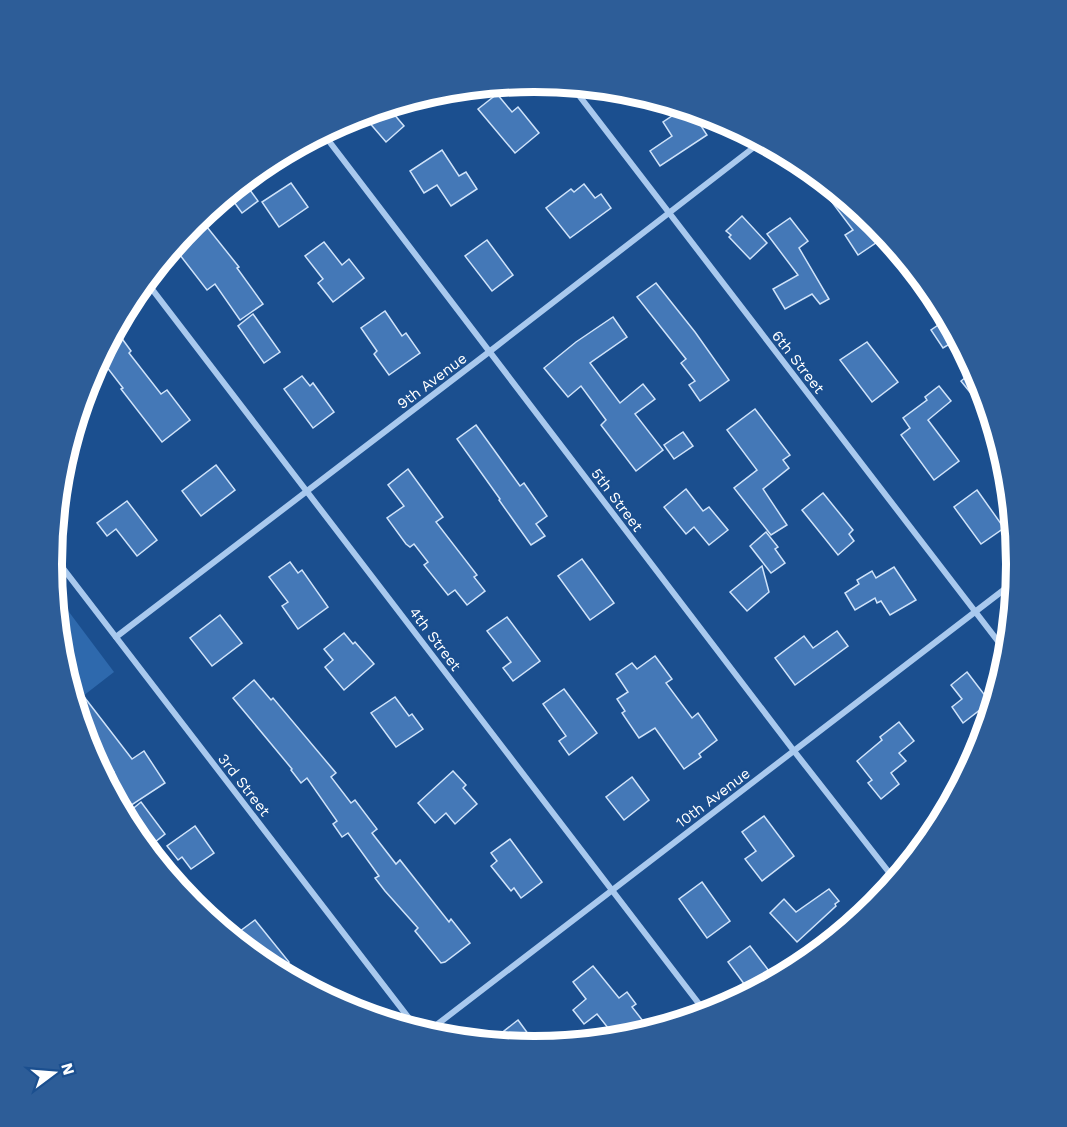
<svg xmlns="http://www.w3.org/2000/svg" width="1067" height="1127" font-family="'Work Sans',sans-serif">
<style>
.green{fill:#2e69ad}
.building{fill:#4478b7;stroke:#cfe3fa;stroke-width:1.5}
.lines{fill:none;stroke-linecap:round;stroke-linejoin:round}
.street{stroke:#a9c9ee;stroke-width:6}
.labels{text-anchor:middle;stroke-width:4.5;stroke-linejoin:round;paint-order:stroke}
.street-label{font-size:15px;fill:#fff;stroke:#1b4f8f}
.rim{fill:none;stroke:#fff;stroke-width:8}
</style>
<rect width="100%" height="100%" fill="#1b4f8f"/>
<polygon class="green" points="54,592 114,672 74,703 60,657"/>
<g class="building">
<polygon points="497,94 512,112 518,107 539,133 515,153 478,109"/>
<polygon points="387,106 404,126 386,142 362,114"/>
<polygon points="684,108 690,109 707,135 660,166 650,151 672,136 663,122"/>
<polygon points="442,150 459,176 466,172 477,189 451,206 437,185 424,193 410,171"/>
<polygon points="824,181 875,223 886,236 858,255 845,235 853,230 819,185"/>
<polygon points="291,183 308,207 279,227 262,202"/>
<polygon points="584,184 595,198 601,194 611,208 570,238 546,208 571,189 574,192"/>
<polygon points="247,186 258,201 242,213 231,198"/>
<polygon points="742,216 767,243 750,259 729,237 731,235 726,231"/>
<polygon points="199,217 239,267 237,268 263,304 240,320 215,284 207,290 173,246"/>
<polygon points="790,218 808,241 799,248 829,299 820,304 812,294 785,309 773,289 798,275 767,234"/>
<polygon points="487,240 513,275 492,291 465,256"/>
<polygon points="324,242 342,265 349,259 364,278 333,302 318,283 323,279 305,256"/>
<polygon points="656,283 695,332 729,380 700,401 689,385 695,381 681,363 686,359 637,297"/>
<polygon points="385,311 402,336 406,333 420,353 389,375 374,354 377,351 361,328"/>
<polygon points="253,314 280,352 264,363 238,326"/>
<polygon points="613,317 627,337 590,363 620,403 643,384 655,399 635,414 663,450 636,471 601,425 606,420 581,386 568,397 544,368 576,342"/>
<polygon points="947,319 958,339 943,348 931,330"/>
<polygon points="115,329 131,351 129,353 161,394 167,390 190,420 162,442 121,389 123,388 99,357"/>
<polygon points="867,342 898,382 872,402 840,360"/>
<polygon points="975,370 979,379 990,417 961,381"/>
<polygon points="302,376 310,386 313,383 334,412 313,428 284,389"/>
<polygon points="939,386 951,401 928,420 959,461 934,480 901,435 910,428 903,418 927,400 925,397"/>
<polygon points="755,409 790,455 783,460 789,468 763,489 787,525 771,535 734,488 757,470 727,430"/>
<polygon points="476,425 520,486 524,483 547,516 536,524 545,536 531,545 499,500 500,499 457,439"/>
<polygon points="683,432 693,446 674,459 664,445"/>
<polygon points="216,465 235,490 201,516 182,491"/>
<polygon points="408,469 443,517 436,522 477,575 474,577 485,591 467,605 455,590 448,595 424,565 428,562 414,544 410,547 406,544 387,518 404,506 388,485"/>
<polygon points="686,489 703,511 709,507 728,530 709,545 694,527 686,534 664,507"/>
<polygon points="977,490 1004,528 981,544 954,507"/>
<polygon points="823,493 853,530 849,534 854,541 838,555 802,510"/>
<polygon points="127,501 157,540 137,556 116,529 107,536 97,523"/>
<polygon points="766,532 778,547 775,549 785,563 771,573 750,546"/>
<polygon points="582,559 614,603 590,620 558,576"/>
<polygon points="290,562 298,573 302,570 328,607 298,629 282,606 288,602 269,577"/>
<polygon points="762,566 769,592 747,611 730,592"/>
<polygon points="894,567 916,600 890,615 881,601 877,603 875,598 855,610 845,593 859,584 857,580 872,571 876,578"/>
<polygon points="220,615 242,643 212,666 190,638"/>
<polygon points="507,617 540,661 513,681 503,668 511,662 487,631"/>
<polygon points="837,631 848,646 795,685 775,658 804,636 813,648"/>
<polygon points="344,633 353,644 355,642 374,664 344,690 325,667 333,660 324,649"/>
<polygon points="655,656 672,679 666,683 692,718 698,713 717,740 699,754 701,757 684,769 655,728 639,738 622,713 625,711 617,699 628,692 616,674 632,663 637,669"/>
<polygon points="967,672 990,702 963,723 952,707 962,699 951,685"/>
<polygon points="254,680 271,700 273,698 336,773 331,777 351,803 355,800 377,829 372,833 396,864 400,860 449,922 451,919 470,943 445,962 441,963 415,931 418,928 385,891 375,878 379,876 348,833 342,837 333,824 337,821 307,778 301,783 291,770 292,769 233,698"/>
<polygon points="564,689 597,733 569,755 559,741 566,736 543,704"/>
<polygon points="395,697 409,716 412,714 423,729 396,747 371,713"/>
<polygon points="85,698 132,759 144,751 165,783 130,806 109,775 114,772 94,745 88,749 88,748 75,705"/>
<polygon points="899,722 914,741 899,753 906,761 891,773 899,784 881,799 868,783 872,780 857,761 882,740 880,737"/>
<polygon points="453,771 466,785 463,788 477,804 455,824 446,813 435,823 418,803"/>
<polygon points="632,777 649,800 624,820 606,797"/>
<polygon points="141,802 165,834 150,846 137,829 133,832 124,816"/>
<polygon points="764,816 794,856 762,881 745,859 756,851 742,832"/>
<polygon points="195,826 214,853 191,869 182,857 178,860 167,846"/>
<polygon points="510,839 542,882 521,898 514,888 511,891 491,866 497,861 491,853"/>
<polygon points="702,882 730,921 707,938 679,899"/>
<polygon points="829,889 839,901 835,904 836,906 797,942 770,913 784,899 796,912"/>
<polygon points="255,920 289,962 277,971 265,964 232,937"/>
<polygon points="750,946 775,979 750,992 728,962"/>
<polygon points="593,966 619,998 627,992 636,1004 632,1007 650,1030 627,1037 616,1038 597,1014 584,1024 573,1010 586,999 573,982"/>
<polygon points="518,1020 537,1046 490,1042"/>
</g>
<g class="lines">
<g class="street">
<polyline points="571,85 1007,653"/>
<polyline points="322,132 794,751 895,880"/>
<polyline points="145,280 706,1013"/>
<polyline points="52,554 418,1030"/>
<polyline points="116,637 489,352 762,141"/>
<polyline points="426,1033 1014,582"/>
</g>
</g>
<g class="labels">
<g class="street-label">
<text transform="translate(798 362) rotate(52)" y="5">6th Street</text>
<text transform="translate(432 381) rotate(-37)" y="5">9th Avenue</text>
<text transform="translate(617 500) rotate(53)" y="5">5th Street</text>
<text transform="translate(435 639) rotate(53)" y="5">4th Street</text>
<text transform="translate(244 785) rotate(52)" y="5">3rd Street</text>
<text transform="translate(713 798) rotate(-37)" y="5">10th Avenue</text>
</g>
</g>
<path d="M0 0H1067V1127H0ZM62 564a472 472 0 1 1 944 0a472 472 0 1 1-944 0Z" fill="#2d5d98" fill-rule="evenodd"/>
<path class="rim" d="M62 564a472 472 0 1 1 944 0a472 472 0 1 1-944 0Z"/>
<g transform="translate(54 1073) rotate(74)" stroke="#1b4f8f" stroke-width="4.5" paint-order="stroke">
<path d="M0-4.5L10 22L0 15L-10 22Z" fill="#ffffff"/>
<text y="-9" font-size="16" font-weight="bold" text-anchor="middle" fill="#ffffff">N</text>
</g>
</svg>
